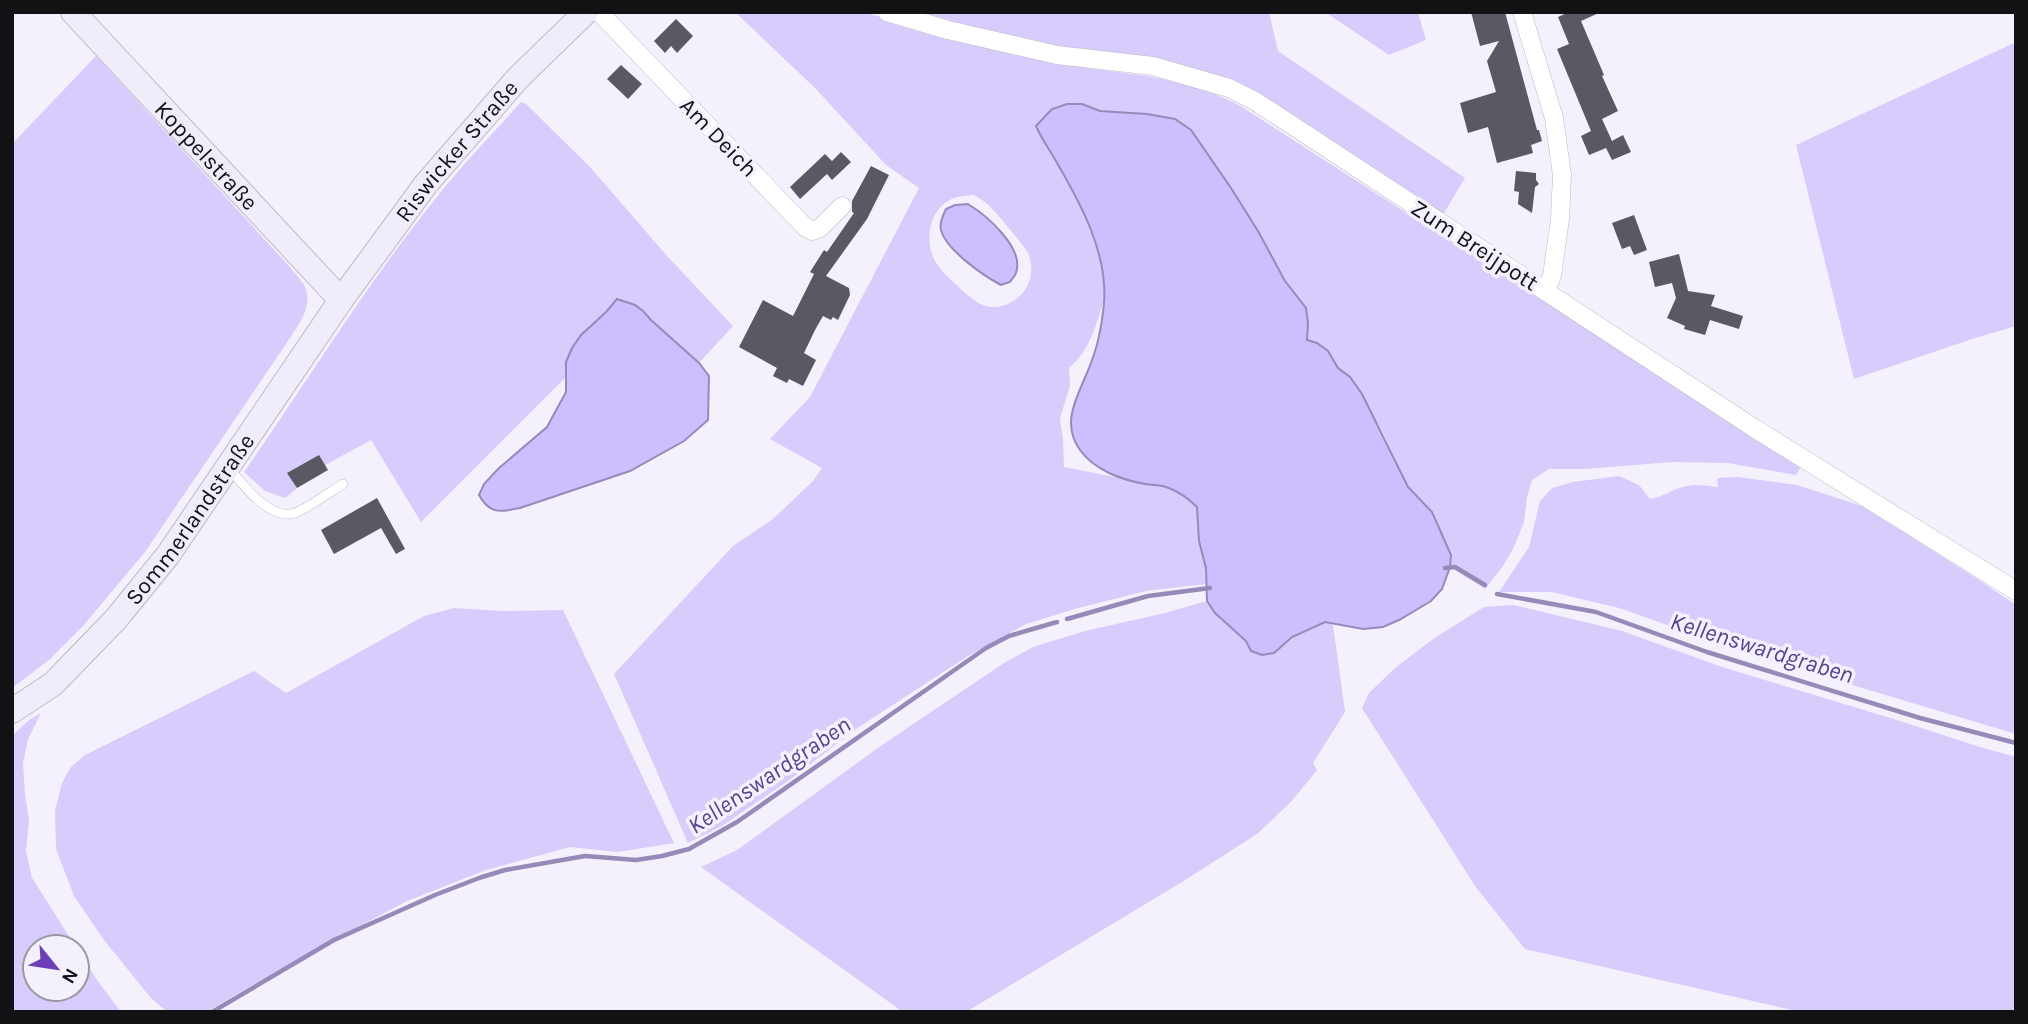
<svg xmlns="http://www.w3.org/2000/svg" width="2028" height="1024" font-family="Karla,sans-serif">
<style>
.green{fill:#d7ccfb;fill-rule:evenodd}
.water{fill:#cebdff;stroke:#968ab9;stroke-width:2}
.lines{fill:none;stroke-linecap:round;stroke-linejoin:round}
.stream{stroke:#968ab9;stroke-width:4.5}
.building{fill:#5a5862}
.lane-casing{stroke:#bdbac5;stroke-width:10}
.street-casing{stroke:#bdbac5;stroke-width:19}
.secondary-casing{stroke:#bdbac5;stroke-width:26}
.lane{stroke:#fff;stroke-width:9}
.street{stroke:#fff;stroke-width:18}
.secondary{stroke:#f0ecfa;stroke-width:24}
.labels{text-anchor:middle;stroke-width:7;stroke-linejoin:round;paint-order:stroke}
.street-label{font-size:23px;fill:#121215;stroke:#f4f1fd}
.water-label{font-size:24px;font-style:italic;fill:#5a418e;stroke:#f4f1fd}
</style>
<rect width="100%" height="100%" fill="#f4f1fd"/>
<g class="green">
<path d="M735,12H863L952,39L1014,55L1086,68L1148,76L1204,89L1239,105L1273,127L1801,467L1796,475L1728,463L1673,462L1585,469H1549L1532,480L1527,497L1524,522L1514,547L1503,566L1485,589L1450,567L1451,555L1432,512L1408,487L1384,435L1350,377L1338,368L1328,351L1317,343L1307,340L1308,323L1306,308L1285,281L1258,231L1231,188L1191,131L1175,119L1147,114L1100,111L1082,104L1042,140C1071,184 1104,242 1104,296C1104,304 1099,314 1097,322C1091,340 1084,355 1069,368L1070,386L1060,418L1063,439L1064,467L1166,487L1185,496L1197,507L1199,541L1206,568V584L1146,591L1078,608L1026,624L968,656L859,727L788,781L722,826L688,843L614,674L733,546L773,519L813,481L822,468L770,439L810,397L919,188L886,165L815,88ZM974,195C978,198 983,200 987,204C992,207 1027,249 1028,253C1039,278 1022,305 995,307C982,308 971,298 962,290C952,281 940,271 934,259C925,240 929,212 948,201C956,196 964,196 974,195Z"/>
<polygon points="909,12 1269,12 1278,51 1465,178 1441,218 1275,109 1091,54"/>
<polygon points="1325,12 1418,12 1426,40 1389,55"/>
<polygon points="2016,42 2016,326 1972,339 1854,379 1796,145"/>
<path d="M96,56L289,266C294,272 300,279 304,285C315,306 297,327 286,344L145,552L83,626L49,660L12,688V144Z"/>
<path d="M521,102L526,104L590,167L668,257L733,326L699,363L651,320L643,310L611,304C606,312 601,315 595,321C578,335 566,353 567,376L421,522L371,440L327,464L285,498L265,491L244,472C307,382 364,288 433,202C460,167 492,135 521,102Z"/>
<path d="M1619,476L1639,485L1650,499C1663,497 1671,490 1683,487C1694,483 1707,486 1718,487L1717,478L1738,477L1797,485L1862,506L1976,578L2016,605V734L1755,656L1619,608L1552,592H1499L1529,547L1540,501L1552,488L1573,482Z"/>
<path d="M1207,601C1220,619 1241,631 1251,651L1284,646L1292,637L1306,630L1325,622L1333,625L1345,712L1313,763L1317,770L1291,802L1257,834L1182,882L966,1012H903L701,867L737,850L882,745L1004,663L1033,647L1085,631L1165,613Z"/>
<polygon points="1513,605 1622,631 1722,667 1897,720 1980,747 2016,757 2016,1012 1801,1012 1525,949 1475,886 1362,708 1369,693 1395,668 1433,639 1484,607"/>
<polygon points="454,608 502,611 563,610 674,843 618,852 570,847 486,870 407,901 287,965 206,1012 167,1012 150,997 104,940 74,896 56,849 55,811 62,783 70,768 85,755 254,671 286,693 424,616"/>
<polygon points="41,713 28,739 23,763 25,794 29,821 26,851 32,878 76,947 35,947 35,989 77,989 77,949 97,980 121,1012 12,1012 12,736 29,720"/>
</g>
<g class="water">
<path d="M1067,104H1082L1100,111L1147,114L1175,119L1191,130L1231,188L1258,231L1285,281L1306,308L1308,323L1307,340L1317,343L1328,351L1338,368L1350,377L1362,394L1408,487L1432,512L1451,555L1450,567L1442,589L1431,601L1399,620L1383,627L1363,629L1325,622L1292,637L1274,653L1262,655L1251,651L1246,641L1215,613L1207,601L1206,568L1199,541L1197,507C1188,498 1178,491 1166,487C1159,485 1151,485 1145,484C1122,480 1094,470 1080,450C1058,420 1082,390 1092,360C1099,342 1102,323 1104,303C1108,254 1081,204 1057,163C1050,150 1042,140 1036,126L1052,109Z"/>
<path d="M968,204C986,215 1025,248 1016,273C1015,276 1012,279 1010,282L1001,285C984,276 946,250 941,230C939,223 943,215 946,209L955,205Z"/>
<path d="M617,299L635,305L643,311L651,320L699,363L709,376L708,420L684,441L630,471L520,508C501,512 490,515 479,495L484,484L498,469L547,427L566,392V362L572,348L581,335L606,312Z"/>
</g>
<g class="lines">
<g class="stream">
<polyline points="1445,568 1455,567 1485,585"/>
<polyline points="1497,594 1596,612 1707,652 1920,718 2016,743"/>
<polyline points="1067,619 1148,596 1210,588"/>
<polyline points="212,1012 334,940 435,895 479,878 505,870 585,856 636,860 662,856 689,849 737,822 986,648 1009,636 1057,622"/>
</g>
</g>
<g class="building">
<polygon points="1471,12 1505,12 1537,130 1539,130 1542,141 1531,145 1533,153 1497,163 1488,127 1468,133 1460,103 1496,92 1487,61 1499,41 1480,46"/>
<polygon points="1569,12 1601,12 1581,21 1604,75 1602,76 1618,111 1602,119 1612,141 1623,135 1631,152 1612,160 1606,148 1589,155 1581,136 1591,131 1557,49 1569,44 1558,17"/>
<polygon points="676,19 693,36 677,53 671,46 665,53 654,41"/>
<polygon points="621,65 642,84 628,99 607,79"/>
<polygon points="841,152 851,162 832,180 827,174 800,199 790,187 825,154 832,161"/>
<polygon points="871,166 889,175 867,219 826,276 849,288 850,295 838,320 833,317 831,320 823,316 815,330 804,353 816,360 803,386 789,379 787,383 773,376 777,368 739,347 763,300 793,316 814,274 810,272 824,250 827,252 854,213 852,212 852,201"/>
<polygon points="1516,171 1536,173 1536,180 1539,184 1535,187 1532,213 1518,204 1519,192 1514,191"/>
<polygon points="1634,215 1647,250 1634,255 1630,246 1622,249 1612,223"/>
<polygon points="1679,254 1688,291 1715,295 1711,306 1743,316 1739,329 1710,320 1705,335 1684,329 1685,326 1667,318 1676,298 1672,283 1655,287 1649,262"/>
<polygon points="319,455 328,470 297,488 287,473"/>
<polygon points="377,498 405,549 396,554 381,528 334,554 321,530"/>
</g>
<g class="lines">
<g class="lane-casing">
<path id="lane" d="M230,469C243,485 270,521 295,513C307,509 331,491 343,484"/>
</g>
<g class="street-casing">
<g id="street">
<polyline points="599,12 805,227 812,231 820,228 842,206"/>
<polyline points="887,12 948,30 1057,55 1153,66 1229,88 1255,101 1754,428 2016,591"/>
<polyline points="1522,12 1554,118 1562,175 1560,219 1552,276 1545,291"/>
</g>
</g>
<g class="secondary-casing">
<g id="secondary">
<path id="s1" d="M73,12L341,300"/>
<path id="s2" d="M12,711L53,684L116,619L168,555L341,300L426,184L518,78L586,12"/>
</g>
</g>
<use href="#lane" class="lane"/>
<use href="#street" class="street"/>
<use href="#secondary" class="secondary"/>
</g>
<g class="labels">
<g class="street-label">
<text transform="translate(719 137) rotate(46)" y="8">Am Deich</text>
<text dy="8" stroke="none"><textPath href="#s2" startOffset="719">Riswicker Straße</textPath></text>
<text dy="8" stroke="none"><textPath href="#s1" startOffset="196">Koppelstraße</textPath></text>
<text transform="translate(1475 245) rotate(33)" y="8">Zum Breijpott</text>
<text dy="8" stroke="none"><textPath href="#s2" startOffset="264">Sommerlandstraße</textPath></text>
</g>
<g class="water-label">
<text transform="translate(1762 648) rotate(17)" y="8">Kellenswardgraben</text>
<text transform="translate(769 775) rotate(-34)" y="8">Kellenswardgraben</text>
</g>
</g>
<rect width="2028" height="1024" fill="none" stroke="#121215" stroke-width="28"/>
<g transform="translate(56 968) rotate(120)"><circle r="33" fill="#f4f1fd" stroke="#9a98a0" stroke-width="2"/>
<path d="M0-5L12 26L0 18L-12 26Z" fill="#6b3fb7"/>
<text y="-10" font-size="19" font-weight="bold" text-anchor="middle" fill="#121215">N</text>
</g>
</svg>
